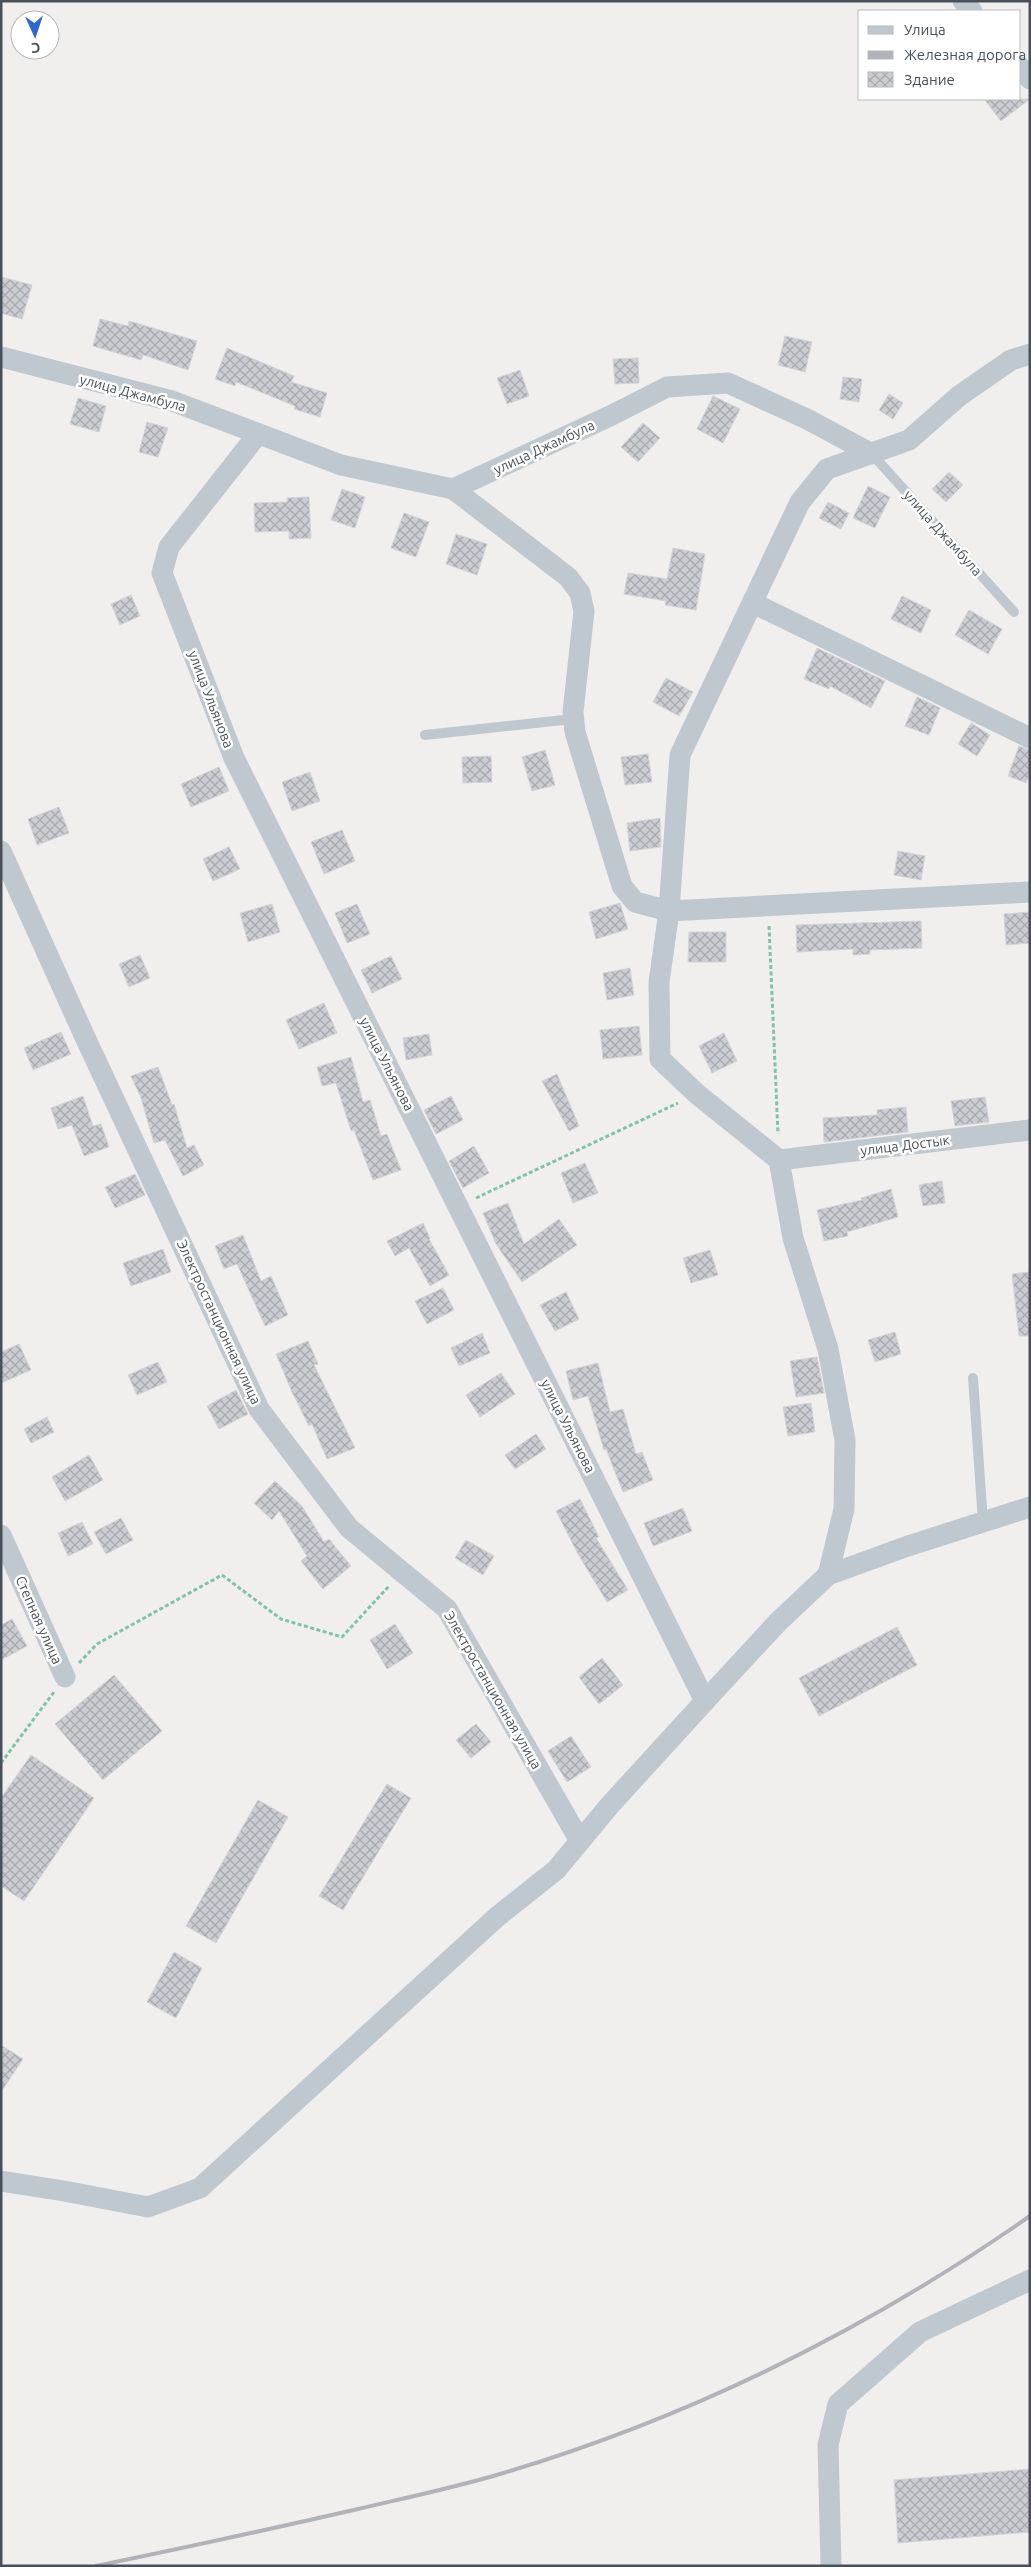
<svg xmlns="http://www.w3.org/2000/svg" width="1031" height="2567" font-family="Ubuntu,sans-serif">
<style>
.building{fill:url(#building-cross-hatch);stroke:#d3d4d9}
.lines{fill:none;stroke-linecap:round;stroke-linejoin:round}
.path{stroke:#7cc5a5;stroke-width:3;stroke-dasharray:4 2.5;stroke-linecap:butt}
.lane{stroke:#c0c8cf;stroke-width:10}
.street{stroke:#c0c8cf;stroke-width:21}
.rail{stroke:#b1b3b8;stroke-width:4}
.labels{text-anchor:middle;stroke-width:5;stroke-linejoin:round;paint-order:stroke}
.street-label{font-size:14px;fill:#48515a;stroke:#fff}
</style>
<defs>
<pattern id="building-cross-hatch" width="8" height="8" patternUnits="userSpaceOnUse" patternTransform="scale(1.25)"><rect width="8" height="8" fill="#cccdd2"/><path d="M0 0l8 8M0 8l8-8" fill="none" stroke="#a8a9ad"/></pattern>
</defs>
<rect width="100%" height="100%" fill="#f1efee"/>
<g class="building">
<polygon points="984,99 1030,99 1001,121"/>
<polygon points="1,277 32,285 22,319 1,313"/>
<polygon points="100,319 128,326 129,321 197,341 188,370 143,355 141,360 93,346"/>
<polygon points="785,336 812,342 805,372 778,365"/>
<polygon points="227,348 294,376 291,382 327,393 320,417 294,409 295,406 236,382 235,386 215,379"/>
<polygon points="638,358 639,383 615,384 613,359"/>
<polygon points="520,370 529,396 507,404 497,378"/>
<polygon points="843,377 862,379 859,402 840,399"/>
<polygon points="889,394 903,403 893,419 879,410"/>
<polygon points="713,396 740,409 723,443 697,429"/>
<polygon points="78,398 106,406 99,432 70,424"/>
<polygon points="147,422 168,428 158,457 139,452"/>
<polygon points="643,423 660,438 638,462 621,447"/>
<polygon points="949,472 963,485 946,502 932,489"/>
<polygon points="868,486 890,497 875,528 853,518"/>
<polygon points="342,489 365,497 355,528 331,520"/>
<polygon points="309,497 311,538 289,539 289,531 255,532 254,503 287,502 287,498"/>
<polygon points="828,502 849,513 841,529 819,518"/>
<polygon points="404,513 429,522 416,557 391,548"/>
<polygon points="456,534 487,544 477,575 446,564"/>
<polygon points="673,548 705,554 696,610 665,605 666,601 624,594 628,573 667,579"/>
<polygon points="131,595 140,616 120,625 111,604"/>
<polygon points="902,596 931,610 921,633 891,619"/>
<polygon points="969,610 1002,629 988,654 955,635"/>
<polygon points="817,648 885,681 871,708 830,686 829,689 804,679"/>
<polygon points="666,678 693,692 679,716 653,702"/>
<polygon points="917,697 940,708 929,735 905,726"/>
<polygon points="971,723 990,735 977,756 958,744"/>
<polygon points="1019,746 1030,750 1030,773 1026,783 1008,776"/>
<polygon points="545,750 555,785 532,791 522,757"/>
<polygon points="648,754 652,782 625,785 621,757"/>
<polygon points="491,756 492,782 463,783 462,757"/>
<polygon points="219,767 229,791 191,807 181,784"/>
<polygon points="310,772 320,801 292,811 282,782"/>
<polygon points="59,807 69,833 37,845 28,819"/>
<polygon points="660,818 661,847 630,851 627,823"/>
<polygon points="342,830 355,861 324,874 311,842"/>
<polygon points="229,847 240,869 213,881 203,859"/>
<polygon points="898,851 925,856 921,880 894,875"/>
<polygon points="620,903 628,929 596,939 589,912"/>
<polygon points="272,904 280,932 248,942 240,913"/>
<polygon points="357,904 370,934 347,943 335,913"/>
<polygon points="1030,912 1030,943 1006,945 1004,914"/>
<polygon points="921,921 922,948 870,950 870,954 853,955 853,949 797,952 796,925"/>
<polygon points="689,932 726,932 726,962 688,962"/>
<polygon points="140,955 150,978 129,987 119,964"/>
<polygon points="391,956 402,979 372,993 361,970"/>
<polygon points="630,968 634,995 607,1000 603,973"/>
<polygon points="324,1003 337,1033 299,1049 286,1020"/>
<polygon points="639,1026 642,1055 603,1059 600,1030"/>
<polygon points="61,1032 71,1054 33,1070 24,1048"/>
<polygon points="724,1033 737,1061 712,1073 699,1046"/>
<polygon points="429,1034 432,1055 406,1060 403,1038"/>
<polygon points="351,1057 363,1102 370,1100 381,1136 387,1134 401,1170 373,1180 354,1130 351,1131 336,1083 322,1086 317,1067"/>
<polygon points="158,1067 172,1105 174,1104 187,1148 194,1145 204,1165 183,1176 165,1140 154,1143 141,1098 131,1076"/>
<polygon points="557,1074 579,1126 569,1131 542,1081"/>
<polygon points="83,1096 93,1126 101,1124 109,1147 84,1156 72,1125 58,1129 51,1108"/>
<polygon points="451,1096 463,1120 436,1134 424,1110"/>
<polygon points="985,1097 989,1122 955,1126 951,1101"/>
<polygon points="906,1107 908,1132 824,1142 823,1118 877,1115 877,1110"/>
<polygon points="474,1146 489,1173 463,1188 449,1161"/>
<polygon points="585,1163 598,1193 573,1203 561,1173"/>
<polygon points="135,1174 145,1195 115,1208 105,1187"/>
<polygon points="942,1181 945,1203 923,1206 919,1185"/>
<polygon points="891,1189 898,1217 847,1232 848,1236 824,1241 817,1210 862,1200 861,1198"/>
<polygon points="508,1203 524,1244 559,1219 577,1245 522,1282 496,1244 483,1213"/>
<polygon points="423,1223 430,1238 429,1239 449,1275 430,1286 409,1248 395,1256 387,1241"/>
<polygon points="243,1235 261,1281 271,1276 288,1315 265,1326 237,1264 224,1269 215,1246"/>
<polygon points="163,1249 171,1272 131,1286 123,1263"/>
<polygon points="710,1250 718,1275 691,1283 683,1258"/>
<polygon points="1030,1272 1030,1336 1019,1336 1012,1274"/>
<polygon points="443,1288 454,1310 427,1324 415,1301"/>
<polygon points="566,1292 579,1319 555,1331 540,1305"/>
<polygon points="895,1332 901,1354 875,1362 868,1340"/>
<polygon points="482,1333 490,1353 459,1366 451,1348"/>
<polygon points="308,1341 318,1364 314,1365 355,1448 327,1459 312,1424 309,1426 292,1392 276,1354"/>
<polygon points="19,1344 31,1370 1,1383 1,1352"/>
<polygon points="817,1357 824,1393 796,1397 790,1361"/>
<polygon points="158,1362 167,1382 137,1395 128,1375"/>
<polygon points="598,1363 610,1412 623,1409 636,1454 642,1452 653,1480 623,1492 606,1449 604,1450 588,1396 573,1400 566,1371"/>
<polygon points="501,1373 515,1394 480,1417 466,1395"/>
<polygon points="236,1390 248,1414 219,1429 207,1406"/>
<polygon points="811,1403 815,1432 788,1436 783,1407"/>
<polygon points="47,1417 54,1432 31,1443 24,1429"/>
<polygon points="536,1434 546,1449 515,1469 505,1455"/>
<polygon points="89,1455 103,1480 65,1501 52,1477"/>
<polygon points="275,1481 302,1506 324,1542 329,1539 351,1566 323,1589 301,1561 307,1556 279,1511 272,1520 254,1503"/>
<polygon points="580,1499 599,1537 596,1538 628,1590 607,1602 578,1554 556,1511"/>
<polygon points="683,1508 692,1531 653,1546 644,1523"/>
<polygon points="121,1518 133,1540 106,1554 94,1532"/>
<polygon points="82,1522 93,1544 68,1556 58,1533"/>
<polygon points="466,1540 494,1556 483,1575 455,1558"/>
<polygon points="12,1619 27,1646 1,1660 1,1625"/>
<polygon points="395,1624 413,1653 387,1669 370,1640"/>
<polygon points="897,1627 917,1665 819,1716 799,1678"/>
<polygon points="602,1658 623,1685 599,1704 579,1677"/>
<polygon points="114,1675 162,1731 103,1780 55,1724"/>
<polygon points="476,1724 491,1742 471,1758 456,1740"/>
<polygon points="571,1736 591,1767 567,1782 548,1751"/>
<polygon points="31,1755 94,1798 24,1901 1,1886 1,1798"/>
<polygon points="387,1784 411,1798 343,1910 319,1896"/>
<polygon points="258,1800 288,1817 216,1943 186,1926"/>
<polygon points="174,1952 202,1968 176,2018 147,2002"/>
<polygon points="1,2045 23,2059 1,2092"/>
<polygon points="1030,2469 1030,2532 898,2543 894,2480"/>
</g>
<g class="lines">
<g class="path">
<polyline points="769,926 778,1134"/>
<polyline points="476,1198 678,1103"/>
<polyline points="79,1663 97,1644 222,1575 281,1619 342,1637 390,1585"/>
<polyline points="1,1763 54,1692"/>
</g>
<g class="lane">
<polyline points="872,454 1014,612"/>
<polyline points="425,735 573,719"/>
<polyline points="973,1378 983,1522"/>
</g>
<g class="street">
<polyline points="963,1 972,11"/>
<polyline points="1020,67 1030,79"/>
<polyline points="1,357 172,401 341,465 453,489 612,415 667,387 728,383 807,419 872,454"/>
<polyline points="258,434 169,547 162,573 234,758 705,1701"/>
<polyline points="453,489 568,577 580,593 584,611 573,712 575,732 622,886 635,902 669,911 1030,892"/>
<polyline points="753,603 1030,738"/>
<polyline points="1,851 84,1035 259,1409 349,1528 447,1609 580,1841"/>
<polyline points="779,1160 1030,1130"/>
<polyline points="1,1535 65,1677"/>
<polyline points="828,1575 844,1509 845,1440 828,1349 793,1238 779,1160 697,1094 660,1059 659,982 669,911 680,755 800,502 827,469 909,440 959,396 1011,360 1030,354"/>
<polyline points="1,2181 64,2191 148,2207 200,2188 498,1916 556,1870 610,1805 705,1701 778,1622 828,1575 908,1546 1030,1507"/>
<polyline points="831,2566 828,2445 838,2404 920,2332 1030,2280"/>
</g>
<path class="rail" d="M96,2566C183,2548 271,2529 358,2509C405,2498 453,2488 500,2474C689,2418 868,2329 1030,2216"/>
</g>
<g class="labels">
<g class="street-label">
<text transform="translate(133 393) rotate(15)" y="5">улица Джамбула</text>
<text transform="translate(544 447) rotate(-25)" y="5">улица Джамбула</text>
<text transform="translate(943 533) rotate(48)" y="5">улица Джамбула</text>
<text transform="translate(211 699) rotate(69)" y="5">улица Ульянова</text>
<text transform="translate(387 1064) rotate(63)" y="5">улица Ульянова</text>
<text transform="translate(905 1145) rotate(-7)" y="5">улица Достык</text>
<text transform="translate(219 1322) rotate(65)" y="5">Электростанционная улица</text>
<text transform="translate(568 1426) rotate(63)" y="5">улица Ульянова</text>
<text transform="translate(39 1620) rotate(66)" y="5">Степная улица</text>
<text transform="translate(493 1690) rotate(60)" y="5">Электростанционная улица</text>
</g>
</g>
<rect width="1031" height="2567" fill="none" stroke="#48515a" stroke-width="5"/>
<rect x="858" y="10" width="162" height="90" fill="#ffffff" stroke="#b6b9bd"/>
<rect x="868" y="26" width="25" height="8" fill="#c0c8cf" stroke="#b6b9bd"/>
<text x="904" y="35" font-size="15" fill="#48515a">Улица</text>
<rect x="868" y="51" width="25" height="8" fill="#b1b3b8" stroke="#b6b9bd"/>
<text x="904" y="60" font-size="15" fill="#48515a">Железная дорога</text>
<rect x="868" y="72" width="25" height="15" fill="url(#building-cross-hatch)" stroke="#b6b9bd"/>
<text x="904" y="85" font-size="15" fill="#48515a">Здание</text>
<g transform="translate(35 35) rotate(177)"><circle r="24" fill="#ffffff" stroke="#b6b9bd"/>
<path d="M0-4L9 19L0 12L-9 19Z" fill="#2b69ce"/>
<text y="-8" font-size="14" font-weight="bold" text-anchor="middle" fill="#48515a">С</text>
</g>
</svg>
